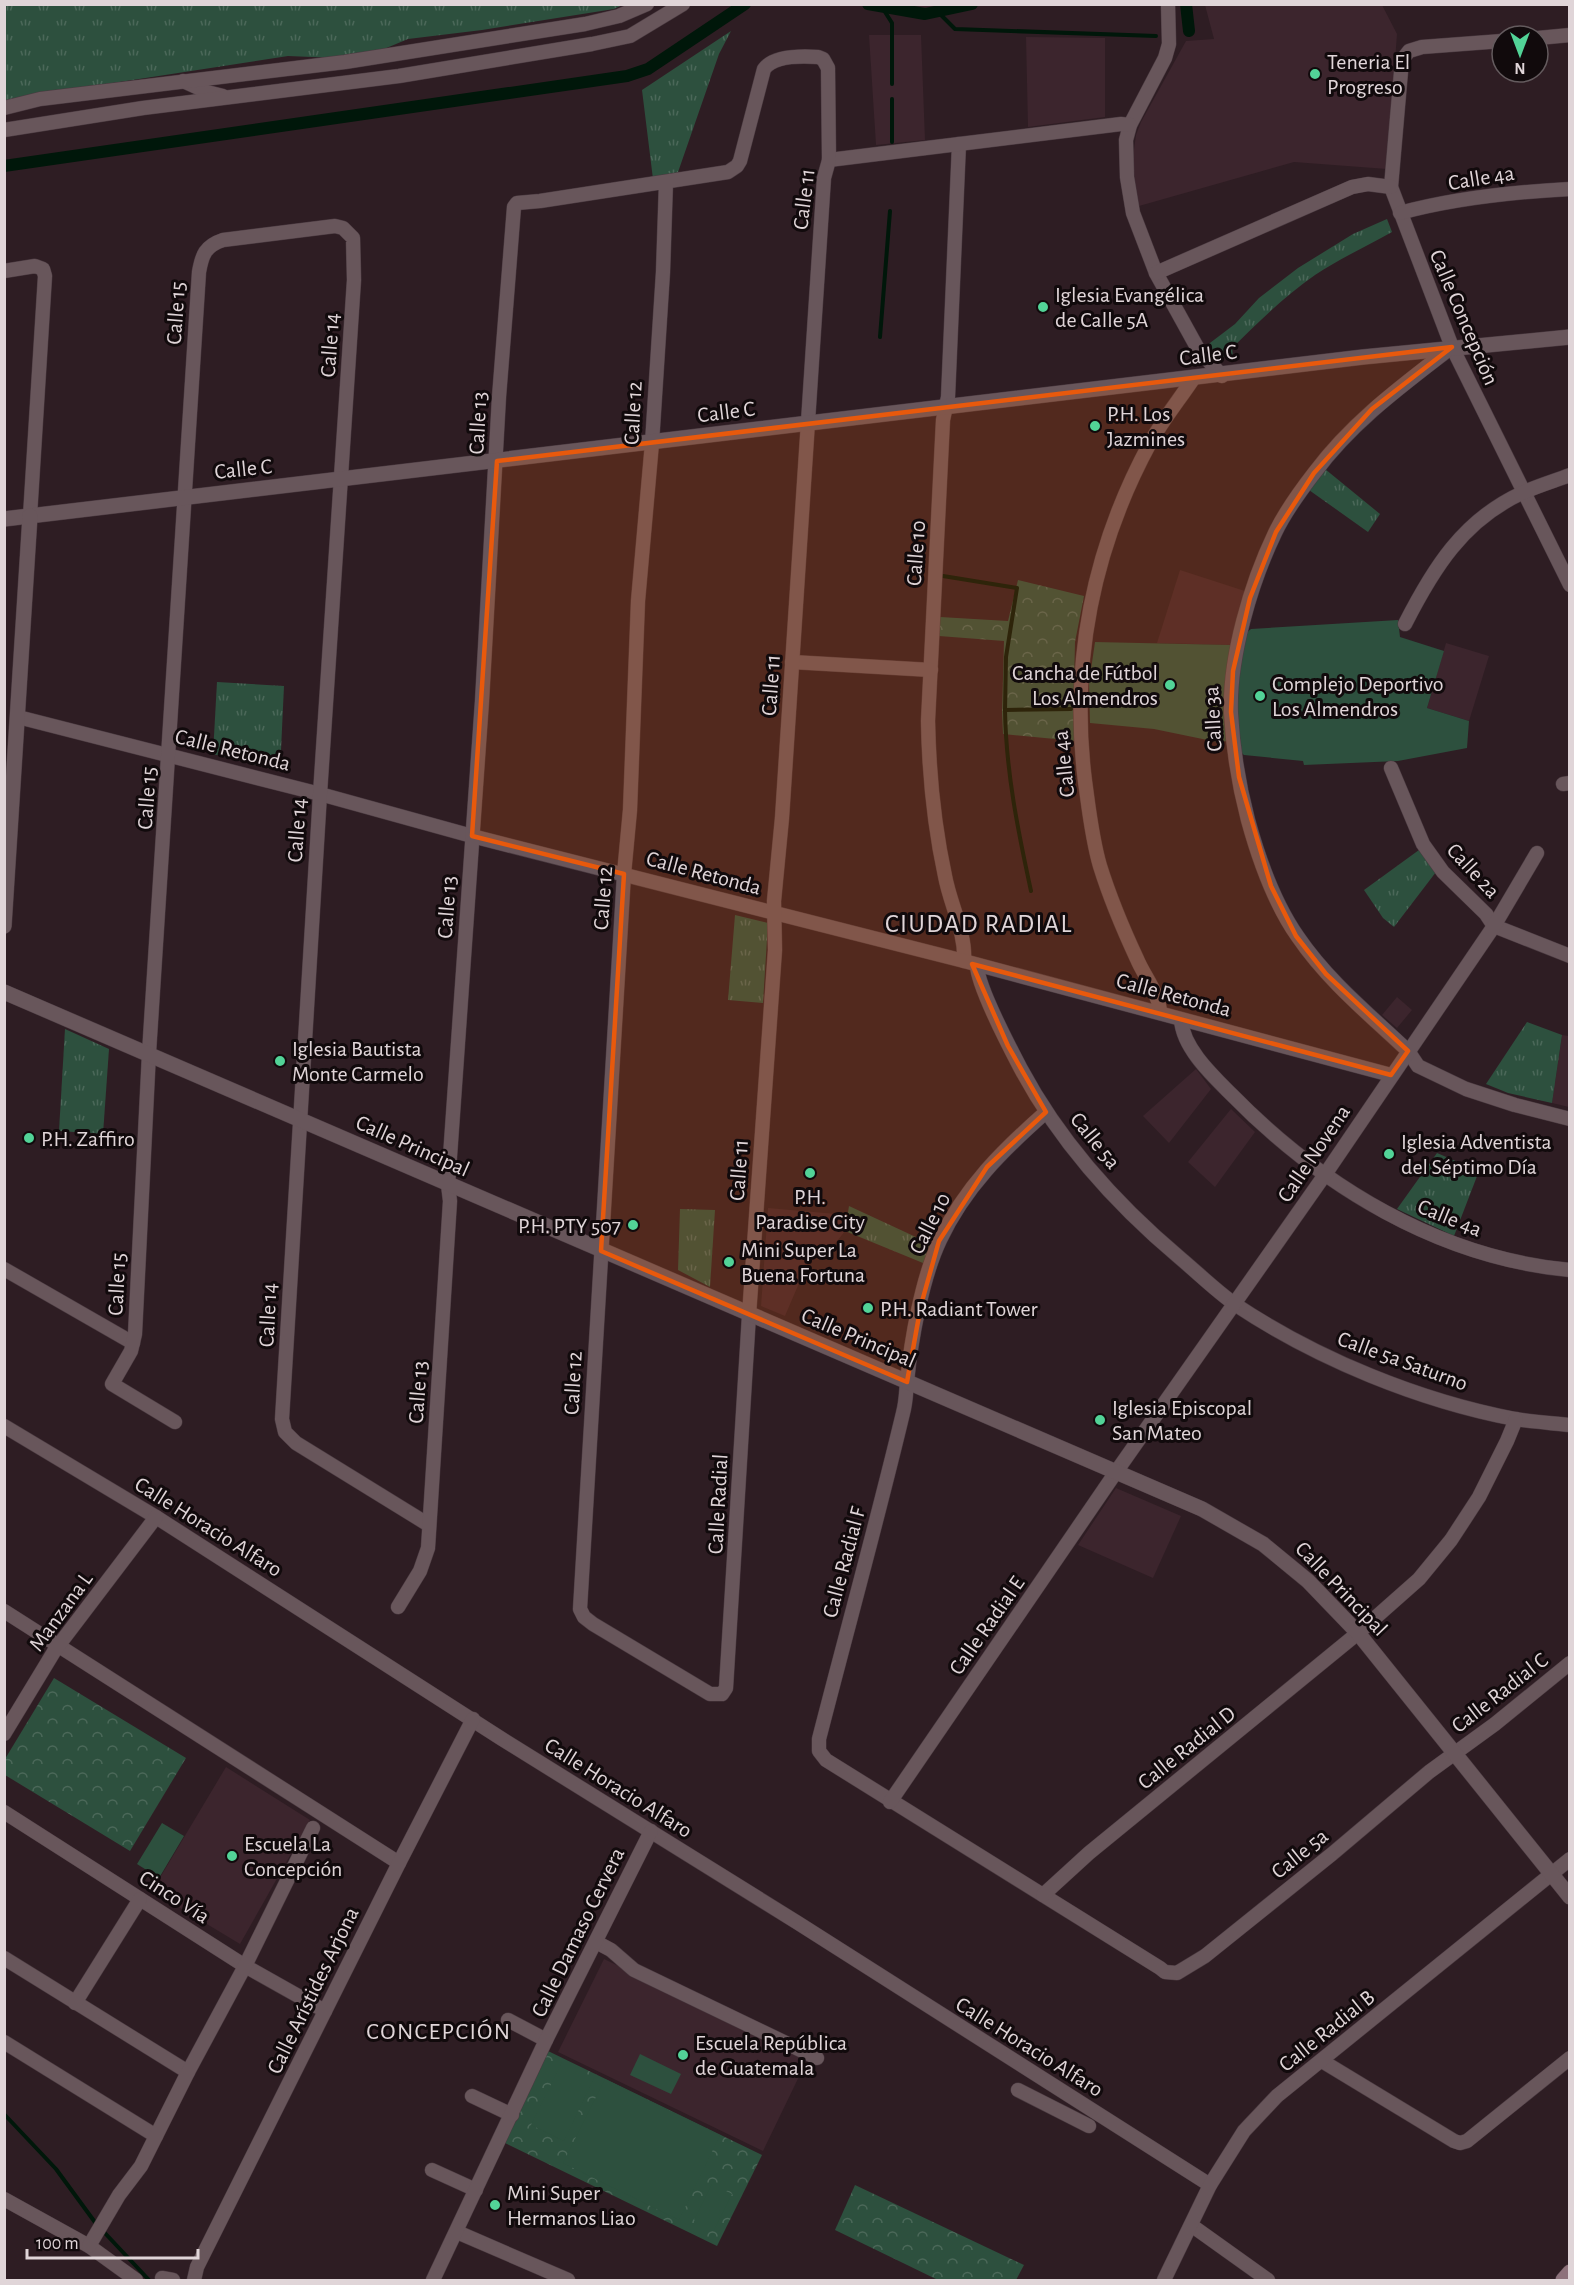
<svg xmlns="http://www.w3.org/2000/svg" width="1574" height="2285" font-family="'Alegreya Sans',sans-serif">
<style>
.built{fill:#3c252d}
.grass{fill:url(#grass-tufts)}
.park{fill:url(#park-crowns)}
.pitch{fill:#2d503e}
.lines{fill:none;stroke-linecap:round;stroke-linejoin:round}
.stream{stroke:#00170a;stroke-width:4}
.canal{stroke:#00170a;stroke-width:12}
.minor-casing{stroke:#4a3a40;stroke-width:15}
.tertiary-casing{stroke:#4a3a40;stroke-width:16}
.secondary-casing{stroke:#4a3a40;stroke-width:16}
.minor{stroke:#68565b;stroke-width:14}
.tertiary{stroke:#68565b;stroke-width:15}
.secondary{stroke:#8e727b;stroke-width:15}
.marked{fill:#e8590c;fill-opacity:0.2;stroke:#e8590c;stroke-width:4.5;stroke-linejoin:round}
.poi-dot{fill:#52d397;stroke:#110a0c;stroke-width:2}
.labels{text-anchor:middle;stroke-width:6;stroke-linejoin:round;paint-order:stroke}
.poi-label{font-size:22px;fill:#e0d5d8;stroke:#110a0c;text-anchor:start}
.street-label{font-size:22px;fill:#e0d5d8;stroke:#110a0c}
.neighbourhood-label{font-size:24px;letter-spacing:1.5px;fill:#e0d5d8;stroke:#110a0c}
.quarter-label{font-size:26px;letter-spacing:1.5px;fill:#e0d5d8;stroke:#110a0c}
</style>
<defs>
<pattern id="grass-tufts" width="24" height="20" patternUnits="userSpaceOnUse" patternTransform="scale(1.5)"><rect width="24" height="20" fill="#2d503e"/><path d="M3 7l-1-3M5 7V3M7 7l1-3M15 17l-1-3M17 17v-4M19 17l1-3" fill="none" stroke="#4b6859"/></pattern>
<pattern id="park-crowns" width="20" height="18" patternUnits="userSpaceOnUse" patternTransform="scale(1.5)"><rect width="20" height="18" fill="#2d503e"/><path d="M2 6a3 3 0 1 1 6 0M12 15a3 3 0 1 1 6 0" fill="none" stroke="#4b6859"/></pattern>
</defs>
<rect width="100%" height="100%" fill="#2e1d23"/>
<g class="built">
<polygon points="1205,5 1382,5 1397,34 1387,169 1294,162 1139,206 1135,190 1133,156 1136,135 1141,122 1186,41 1214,39"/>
<polygon points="869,35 921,35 925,140 876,145"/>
<polygon points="1026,37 1105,38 1105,117 1028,127"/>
<polygon points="1180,570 1245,591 1231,645 1157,643"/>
<polygon points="1446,643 1489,656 1469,721 1427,708"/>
<polygon points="1397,997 1412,1010 1397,1028 1382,1015"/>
<polygon points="1562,1035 1569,1036 1569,1107 1552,1103"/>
<polygon points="1196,1069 1211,1089 1169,1143 1143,1116"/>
<polygon points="1231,1109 1255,1132 1215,1187 1188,1162"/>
<polygon points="768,1208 848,1215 845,1231 824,1258 812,1253 785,1316 761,1306"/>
<polygon points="1116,1488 1181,1516 1153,1578 1078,1545"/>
<polygon points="226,1767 310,1820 240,1944 152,1891"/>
<polygon points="604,1959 808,2058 763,2151 558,2052"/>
</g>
<g class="grass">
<polygon points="5,5 622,5 614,9 482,30 408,39 384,49 336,58 288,56 61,91 5,106"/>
<polygon points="731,31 719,54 677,175 653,179 642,90"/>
<path d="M1387,219L1392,232C1367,246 1339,259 1315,275C1285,296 1258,322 1232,348L1233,356L1218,357L1206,346L1235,324L1259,298L1298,268L1353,234Z"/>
<polygon points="1325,469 1380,514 1368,532 1309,490"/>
<polygon points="217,682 284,686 280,771 213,754"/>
<polygon points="1419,850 1436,872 1394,927 1383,918 1364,890"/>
<polygon points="735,915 768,923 763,1003 728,1000"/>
<polygon points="1527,1022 1562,1035 1552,1103 1508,1093 1486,1084"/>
<polygon points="65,1029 109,1049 103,1134 59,1131"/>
<polygon points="1437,1153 1479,1171 1454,1236 1397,1209"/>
<polygon points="849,1206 931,1244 923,1263 845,1231"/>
<polygon points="680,1209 715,1210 710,1287 678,1270"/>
</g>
<g class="park">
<polygon points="1018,580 1084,596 1075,642 1074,686 1076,741 1003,734 1002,713 1004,641 939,636 940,617 1008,621"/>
<polygon points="54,1678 186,1758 130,1851 5,1775 5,1759"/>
<polygon points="548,2051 762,2155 717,2246 503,2142"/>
<polygon points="855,2185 1024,2265 1016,2280 938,2280 835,2230"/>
</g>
<g class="pitch">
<polygon points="1398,620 1400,637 1444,651 1427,708 1469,721 1467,748 1398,761 1304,765 1303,761 1244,755 1228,741 1217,742 1154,729 1090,723 1089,683 1095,642 1231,645 1251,629"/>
<polygon points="162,1823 184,1836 159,1878 137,1864"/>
<polygon points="640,2054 681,2074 671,2094 630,2075"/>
<polygon points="562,2062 594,2078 564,2141 531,2125"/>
<polygon points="605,2079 720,2135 679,2220 563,2163"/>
<polygon points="712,2184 732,2194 714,2230 694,2220"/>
</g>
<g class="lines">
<g class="stream">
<polyline points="880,4 892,23 892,84"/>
<polyline points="938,12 955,29 1156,36"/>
<polyline points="892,142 892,99"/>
<polyline points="880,337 890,211"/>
<polyline points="943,576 1017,588 1006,657 1005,710 1071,709"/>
<path d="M1005,710C1006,772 1018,831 1031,891"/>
<polyline points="4,2114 56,2169 97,2225"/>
<polyline points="103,2231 149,2280"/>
</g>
<g class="canal">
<polyline points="868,4 925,14 972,4"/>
<polyline points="1186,4 1189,31"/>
<polyline points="4,166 627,76 648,69 745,4"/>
</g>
<g class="minor-casing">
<g id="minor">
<polyline points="1168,4 1169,44 1165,58 1130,125 1126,140 1127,177 1133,213 1156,273 1198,349 1222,376"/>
<polyline points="1538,38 1570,35"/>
<polyline points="1502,41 1422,47 1409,51 1402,60 1391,187 1452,347 1570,585"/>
<polyline points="183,81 207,92 223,96"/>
<polyline points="4,108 40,99 345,62 585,24 619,16 647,4"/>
<polyline points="4,130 143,108 399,76 592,44 630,36 683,4"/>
<path d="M959,144L948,397L943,420L928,721C929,774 934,825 945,876C950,904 966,933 964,961"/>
<polyline points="829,160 1121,124 1130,125"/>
<path d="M1400,213C1455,198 1513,192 1570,189"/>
<polyline points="4,271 35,266 43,269 45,276 30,516"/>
<polyline points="1156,273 1352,187 1368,184 1391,187"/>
<path d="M1452,347C1403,385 1353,421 1315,472C1301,490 1285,512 1275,533C1251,583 1229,657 1231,713C1233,749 1239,786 1248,820C1259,860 1274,903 1298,937C1328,981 1370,1015 1408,1051L1418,1066L1466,1089L1515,1105L1570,1119"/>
<path d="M1405,624C1433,569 1463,520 1522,493C1537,486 1554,481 1570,475"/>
<polyline points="792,662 931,670"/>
<polyline points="18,717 320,794 472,836 964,961 1391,1075"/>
<polyline points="1391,768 1423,844 1443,872 1486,914 1494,926 1570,956"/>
<polyline points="1563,784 1570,783"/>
<path d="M977,965C977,986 1010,1048 1021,1069C1060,1142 1117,1205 1180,1258C1199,1274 1216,1291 1236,1305C1317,1359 1420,1401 1515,1419C1533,1422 1552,1423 1570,1425"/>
<path d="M1160,1013C1160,995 1144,976 1137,959C1123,929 1110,898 1100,866C1092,839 1089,810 1085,781C1070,663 1093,548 1150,443C1162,421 1179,400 1193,379"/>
<path d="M1181,1020C1183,1048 1212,1075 1231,1094C1321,1186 1439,1258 1570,1270"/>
<path d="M1046,1112C1003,1150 965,1187 940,1240C922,1278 911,1340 907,1382C906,1392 906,1402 903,1413C877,1522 847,1630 819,1739V1751L826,1760L1160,1968L1165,1972L1177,1973L1205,1956L1332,1854L1429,1772L1495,1724L1570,1663"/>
<polyline points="4,1269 133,1343"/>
<path d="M175,1422L112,1384L131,1351L135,1334L149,1053L199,272C202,255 205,246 223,240L335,226L343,228L353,238L354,280L320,794L282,1419L285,1432L296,1443L429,1525"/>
<polyline points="4,1426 156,1517 502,1739 798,1923 1210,2185"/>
<path d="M398,1607L420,1571L428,1548L450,1201L448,1185L482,701L499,397L514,207L517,203L540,201L728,172L737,166L740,161L764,69C774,55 803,56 818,57L823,59L828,68L829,160L824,178L782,818L774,901L775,950L749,1315L726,1688L722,1694H710L593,1624L584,1617L580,1609L624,874L630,810L638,601L652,443L663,272L666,182"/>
<polyline points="4,1611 399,1863"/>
<polyline points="4,1734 55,1650 156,1517"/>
<polyline points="890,1802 1116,1472 1324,1176 1494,926 1537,853"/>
<polyline points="4,1812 245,1966 325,2011"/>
<polyline points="1043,1895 1089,1853 1358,1633 1419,1579 1451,1540 1479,1497 1507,1441 1516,1419"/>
<polyline points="596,1942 611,1950 634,1970 817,2058"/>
<polyline points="4,1958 188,2072"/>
<polyline points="75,2003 140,1899"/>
<polyline points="508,2020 546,2040"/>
<polyline points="4,2042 156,2136"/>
<polyline points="1322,2061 1454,2141 1460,2143 1467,2141 1570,2058"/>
<polyline points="1018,2090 1089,2126"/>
<polyline points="472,2096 512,2115"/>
<polyline points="432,2170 476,2190"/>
<polyline points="4,2199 89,2246 136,2280"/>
<polyline points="1191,2225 1268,2280"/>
<polyline points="457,2232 568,2280"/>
<polyline points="89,2246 119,2195 141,2166 188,2072 245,1966 313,1828"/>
<polyline points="162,2278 173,2280"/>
<polyline points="194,2280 197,2267 399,1863 473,1719"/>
<polyline points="433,2280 546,2040 651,1831"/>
<polyline points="1164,2280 1210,2185 1244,2131 1277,2096 1570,1859"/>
</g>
</g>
<g class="tertiary-casing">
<g id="tertiary">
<polyline points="4,519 1363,357 1570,337"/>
<polyline points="4,926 30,516"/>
<polyline points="4,992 1202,1509 1263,1544 1308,1581 1358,1633 1570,1897"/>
</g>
</g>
<g class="secondary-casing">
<polyline id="secondary" points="1563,2280 1570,2272"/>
</g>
<use href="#minor" class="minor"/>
<use href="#tertiary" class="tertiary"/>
<use href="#secondary" class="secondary"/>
</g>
<path class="marked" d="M1452,347L1372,409L1314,473L1276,532L1250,598L1233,671L1231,712L1239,777L1271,886L1296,936L1326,974L1408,1051L1391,1075L972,964L1008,1046L1046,1112L987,1167L939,1241L921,1305L907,1382L601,1251L624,874L472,836L497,461Z"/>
<g class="poi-dot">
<circle cx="1315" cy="74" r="6"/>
<circle cx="1043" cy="307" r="6"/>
<circle cx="1095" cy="426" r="6"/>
<circle cx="1170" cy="685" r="6"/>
<circle cx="1260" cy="696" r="6"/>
<circle cx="280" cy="1061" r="6"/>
<circle cx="29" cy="1138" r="6"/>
<circle cx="1389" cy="1154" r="6"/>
<circle cx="810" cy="1173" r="6"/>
<circle cx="633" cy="1225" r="6"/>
<circle cx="729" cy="1262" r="6"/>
<circle cx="868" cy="1308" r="6"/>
<circle cx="1100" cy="1420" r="6"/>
<circle cx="232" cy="1856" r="6"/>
<circle cx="683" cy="2055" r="6"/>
<circle cx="495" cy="2205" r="6"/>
</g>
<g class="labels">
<g class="poi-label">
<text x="1327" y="69">Teneria El<tspan x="1327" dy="25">Progreso</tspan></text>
<text x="1055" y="302">Iglesia Evangélica<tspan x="1055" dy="25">de Calle 5A</tspan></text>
<text x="1107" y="421">P.H. Los<tspan x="1107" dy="25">Jazmines</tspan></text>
<text x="1158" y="680" text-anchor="end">Cancha de Fútbol<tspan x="1158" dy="25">Los Almendros</tspan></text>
<text x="1272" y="691">Complejo Deportivo<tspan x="1272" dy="25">Los Almendros</tspan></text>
<text x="292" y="1056">Iglesia Bautista<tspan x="292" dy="25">Monte Carmelo</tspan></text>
<text x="41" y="1146">P.H. Zaffiro</text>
<text x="1401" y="1149">Iglesia Adventista<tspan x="1401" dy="25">del Séptimo Día</tspan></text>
<text x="810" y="1204" text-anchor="middle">P.H.<tspan x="810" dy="25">Paradise City</tspan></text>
<text x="621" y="1233" text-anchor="end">P.H. PTY 507</text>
<text x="741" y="1257">Mini Super La<tspan x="741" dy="25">Buena Fortuna</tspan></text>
<text x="880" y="1316">P.H. Radiant Tower</text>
<text x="1112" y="1415">Iglesia Episcopal<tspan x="1112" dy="25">San Mateo</tspan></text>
<text x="244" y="1851">Escuela La<tspan x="244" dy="25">Concepción</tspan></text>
<text x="695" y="2050">Escuela República<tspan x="695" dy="25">de Guatemala</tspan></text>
<text x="507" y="2200">Mini Super<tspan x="507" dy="25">Hermanos Liao</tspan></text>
</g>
<g class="street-label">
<text transform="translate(1481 177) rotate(-9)" y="8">Calle 4a</text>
<text transform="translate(803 199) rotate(-83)" y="8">Calle 11</text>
<text transform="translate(175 313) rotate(-86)" y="8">Calle 15</text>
<text transform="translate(1465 317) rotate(67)" y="8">Calle Concepción</text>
<text transform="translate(329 345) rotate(-86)" y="8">Calle 14</text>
<text transform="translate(1208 354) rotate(-7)" y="8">Calle C</text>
<text transform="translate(726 411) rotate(-7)" y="8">Calle C</text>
<text transform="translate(632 413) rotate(-87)" y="8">Calle 12</text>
<text transform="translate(477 423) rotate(-87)" y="8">Calle 13</text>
<text transform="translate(243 468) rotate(-6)" y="8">Calle C</text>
<text transform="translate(915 553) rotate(-86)" y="8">Calle 10</text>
<text transform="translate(770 685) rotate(-86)" y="8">Calle 11</text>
<text transform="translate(1212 719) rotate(-93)" y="8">Calle 3a</text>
<text transform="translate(233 749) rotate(14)" y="8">Calle Retonda</text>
<text transform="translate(1063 764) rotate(-96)" y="8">Calle 4a</text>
<text transform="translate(146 798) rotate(-86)" y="8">Calle 15</text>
<text transform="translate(296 830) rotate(-86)" y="8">Calle 14</text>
<text transform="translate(1474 870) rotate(47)" y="8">Calle 2a</text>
<text transform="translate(704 872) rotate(15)" y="8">Calle Retonda</text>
<text transform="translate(602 898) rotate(-86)" y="8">Calle 12</text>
<text transform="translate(446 907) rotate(-86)" y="8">Calle 13</text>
<text transform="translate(1174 994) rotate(15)" y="8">Calle Retonda</text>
<text transform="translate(1096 1140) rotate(51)" y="8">Calle 5a</text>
<text transform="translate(413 1145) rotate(24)" y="8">Calle Principal</text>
<text transform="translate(1313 1153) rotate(-56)" y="8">Calle Novena</text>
<text transform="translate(738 1170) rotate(-86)" y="8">Calle 11</text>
<text transform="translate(1450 1217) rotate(22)" y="8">Calle 4a</text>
<text transform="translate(929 1223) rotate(-63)" y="8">Calle 10</text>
<text transform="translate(116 1284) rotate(-87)" y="8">Calle 15</text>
<text transform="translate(267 1315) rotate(-87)" y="8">Calle 14</text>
<text transform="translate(859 1337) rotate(23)" y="8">Calle Principal</text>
<text transform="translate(1403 1360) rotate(20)" y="8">Calle 5a Saturno</text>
<text transform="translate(572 1383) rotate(-87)" y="8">Calle 12</text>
<text transform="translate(417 1392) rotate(-86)" y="8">Calle 13</text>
<text transform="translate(717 1504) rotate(-87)" y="8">Calle Radial</text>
<text transform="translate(209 1526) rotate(32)" y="8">Calle Horacio Alfaro</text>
<text transform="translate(843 1562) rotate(-75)" y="8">Calle Radial F</text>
<text transform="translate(1342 1588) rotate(46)" y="8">Calle Principal</text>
<text transform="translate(60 1611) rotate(-54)" y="8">Manzana L</text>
<text transform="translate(986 1625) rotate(-55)" y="8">Calle Radial E</text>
<text transform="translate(1499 1692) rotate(-38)" y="8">Calle Radial C</text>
<text transform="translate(1186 1747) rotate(-39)" y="8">Calle Radial D</text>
<text transform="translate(619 1787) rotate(32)" y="8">Calle Horacio Alfaro</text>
<text transform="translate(1299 1853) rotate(-39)" y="8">Calle 5a</text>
<text transform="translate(175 1896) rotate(33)" y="8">Cinco Vía</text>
<text transform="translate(577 1932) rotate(-64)" y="8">Calle Damaso Cervera</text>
<text transform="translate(312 1990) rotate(-64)" y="8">Calle Arístides Arjona</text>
<text transform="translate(1326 2030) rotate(-39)" y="8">Calle Radial B</text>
<text transform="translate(1030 2046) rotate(32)" y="8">Calle Horacio Alfaro</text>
</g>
<g class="neighbourhood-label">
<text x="439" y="2039">CONCEPCIÓN</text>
</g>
<g class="quarter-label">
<text x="979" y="932">CIUDAD RADIAL</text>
</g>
</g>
<rect width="1574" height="2285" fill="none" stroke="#e0d5d8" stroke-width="12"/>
<g transform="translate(1520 54) rotate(180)"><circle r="28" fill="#110a0c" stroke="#645b5e" stroke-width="1.5"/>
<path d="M0-4.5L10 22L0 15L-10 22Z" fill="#52d397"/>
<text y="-9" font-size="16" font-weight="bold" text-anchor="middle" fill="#e0d5d8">N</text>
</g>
<path d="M27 2249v9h171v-9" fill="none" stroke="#e0d5d8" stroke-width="3"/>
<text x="36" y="2249" font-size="18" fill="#e0d5d8" stroke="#110a0c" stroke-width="4.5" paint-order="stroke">100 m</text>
</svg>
